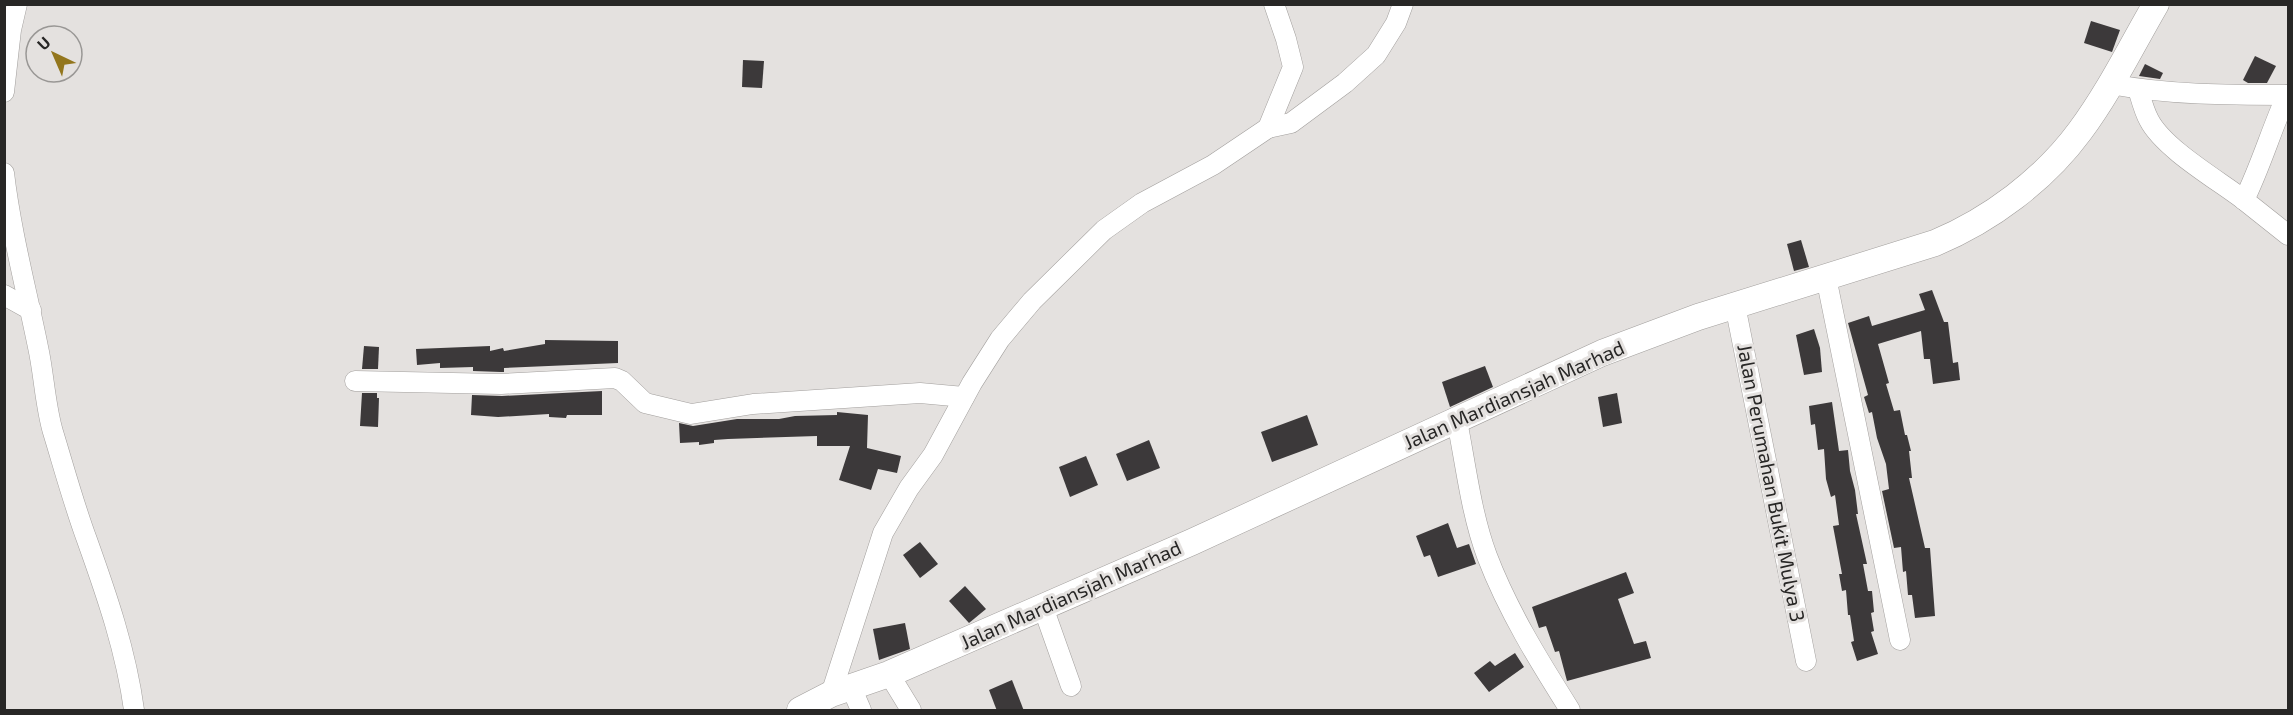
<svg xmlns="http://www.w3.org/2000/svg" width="2293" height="715" font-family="'Exo 2',sans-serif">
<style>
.building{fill:#3c393a}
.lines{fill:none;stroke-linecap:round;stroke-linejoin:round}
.minor-casing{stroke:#a29f9d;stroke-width:21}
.tertiary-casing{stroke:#a29f9d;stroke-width:27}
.minor{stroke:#fff;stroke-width:20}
.tertiary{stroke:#fff;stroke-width:26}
.labels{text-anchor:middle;stroke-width:6;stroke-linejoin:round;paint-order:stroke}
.street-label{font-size:20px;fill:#282726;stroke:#e4e1df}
</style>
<rect width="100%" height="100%" fill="#e4e1df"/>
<g class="building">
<polygon points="2091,21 2120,30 2112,52 2084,43"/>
<polygon points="2255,56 2276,66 2267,83 2248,83 2243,80"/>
<polygon points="743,60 764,61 762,88 742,87"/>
<polygon points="2145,64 2163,73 2160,79 2139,76"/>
<polygon points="1801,240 1809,267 1794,271 1787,244"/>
<polygon points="1932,290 1944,322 1948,322 1953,363 1958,362 1960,380 1933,384 1930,359 1924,359 1921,331 1878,344 1889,383 1886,384 1894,411 1900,410 1905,435 1907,435 1911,451 1909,451 1912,478 1909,478 1925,548 1930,548 1935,616 1915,618 1912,595 1908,595 1906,571 1903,572 1901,547 1894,548 1882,491 1889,489 1886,464 1877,438 1872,412 1869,413 1864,397 1868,395 1848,323 1869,316 1872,326 1925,310 1919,294"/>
<polygon points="1814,329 1820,348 1822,372 1804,375 1796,335"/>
<polygon points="545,340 618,341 618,363 504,368 504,372 501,372 473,371 473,367 440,368 440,363 417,365 416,349 490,346 490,351 503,348 504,351 545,344"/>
<polygon points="364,346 379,347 378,369 362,369"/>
<polygon points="1485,366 1493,387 1450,407 1442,382"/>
<polygon points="602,391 602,415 567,415 566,418 549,417 549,414 498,417 471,415 472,395 502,396"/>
<polygon points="362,393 377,393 377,398 379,398 378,427 360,426"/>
<polygon points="1617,393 1622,423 1603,427 1598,397"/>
<polygon points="1832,402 1839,451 1848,450 1850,471 1855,490 1858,514 1856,514 1867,564 1863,564 1868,591 1872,591 1874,612 1871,613 1874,631 1871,632 1878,654 1857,661 1851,642 1854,641 1850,615 1848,615 1846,590 1842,591 1839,574 1842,574 1833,526 1839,525 1835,495 1831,497 1826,479 1824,449 1818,450 1815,424 1811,425 1809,406"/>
<polygon points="837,412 868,415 867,448 901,456 897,473 878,469 871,490 839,480 850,446 817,446 817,436 728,439 714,440 714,443 699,445 699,442 680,443 679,423 693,426 737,419 779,419 795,416 837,415"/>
<polygon points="1307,415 1318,445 1272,462 1261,432"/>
<polygon points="1149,440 1160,468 1127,481 1116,454"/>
<polygon points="1086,456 1098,485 1070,497 1059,467"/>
<polygon points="1448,523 1457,548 1469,544 1476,564 1438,577 1430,555 1424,557 1416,536"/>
<polygon points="920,542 938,564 920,578 903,555"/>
<polygon points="1626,572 1634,593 1618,599 1634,644 1646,641 1651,658 1567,681 1559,651 1555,652 1546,626 1539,628 1532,607"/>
<polygon points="965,586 986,609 969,623 949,601"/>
<polygon points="905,623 910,649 879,660 873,629"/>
<polygon points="1515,653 1524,667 1489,692 1474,673 1490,661 1495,666"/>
<polygon points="1012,680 1024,711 997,711 989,690"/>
</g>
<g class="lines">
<g class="minor-casing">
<g id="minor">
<path d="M2110,84C2169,95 2229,95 2288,95"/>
<path d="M2138,89C2141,99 2144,111 2149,120C2164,149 2218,180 2244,200"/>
<polyline points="4,92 11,30 17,4"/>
<path d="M2287,95C2271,130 2261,166 2244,200L2288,235"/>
<polyline points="1268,128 1293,67 1286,39 1274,4"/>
<path d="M4,173C11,232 26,288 38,347C44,374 45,405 53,432C64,468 74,505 87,540C107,596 126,651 134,710"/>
<polyline points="1826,277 1900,640"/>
<polyline points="4,295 31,310"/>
<polyline points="1735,305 1806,661"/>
<polyline points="355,381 501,384 615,378 622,381 645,403 691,414 753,404 920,393 964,397"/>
<path d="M1457,421C1466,466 1471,513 1487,556C1508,611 1539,661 1570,710"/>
<polyline points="1043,607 1071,686"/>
<polyline points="889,674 911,710"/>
<polyline points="851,687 861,710"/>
<polyline points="831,694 883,533 909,488 933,455 972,383 1000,339 1032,301 1104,230 1142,203 1213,165 1268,128 1291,123 1345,83 1376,55 1396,23 1403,4"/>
</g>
</g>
<g class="tertiary-casing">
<path id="tertiary" d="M800,710L831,694L889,674L1192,542L1602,353L1698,317L1935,243C1990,220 2044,180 2080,131C2109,92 2131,47 2156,4"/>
</g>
<use href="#minor" class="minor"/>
<use href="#tertiary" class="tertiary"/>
</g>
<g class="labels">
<g class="street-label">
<text transform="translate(1514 395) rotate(-24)" y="7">Jalan Mardiansjah Marhad</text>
<text transform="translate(1771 483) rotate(79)" y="7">Jalan Perumahan Bukit Mulya 3</text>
<text transform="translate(1071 595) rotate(-24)" y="7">Jalan Mardiansjah Marhad</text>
</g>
</g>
<rect width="2293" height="715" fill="none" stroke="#282726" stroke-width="12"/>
<g transform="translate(54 54) rotate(316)"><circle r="28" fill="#e4e1df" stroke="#999795" stroke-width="1.5"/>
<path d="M0-4.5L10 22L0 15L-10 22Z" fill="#93761d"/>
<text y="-9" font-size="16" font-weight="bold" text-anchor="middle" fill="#282726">U</text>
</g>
</svg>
